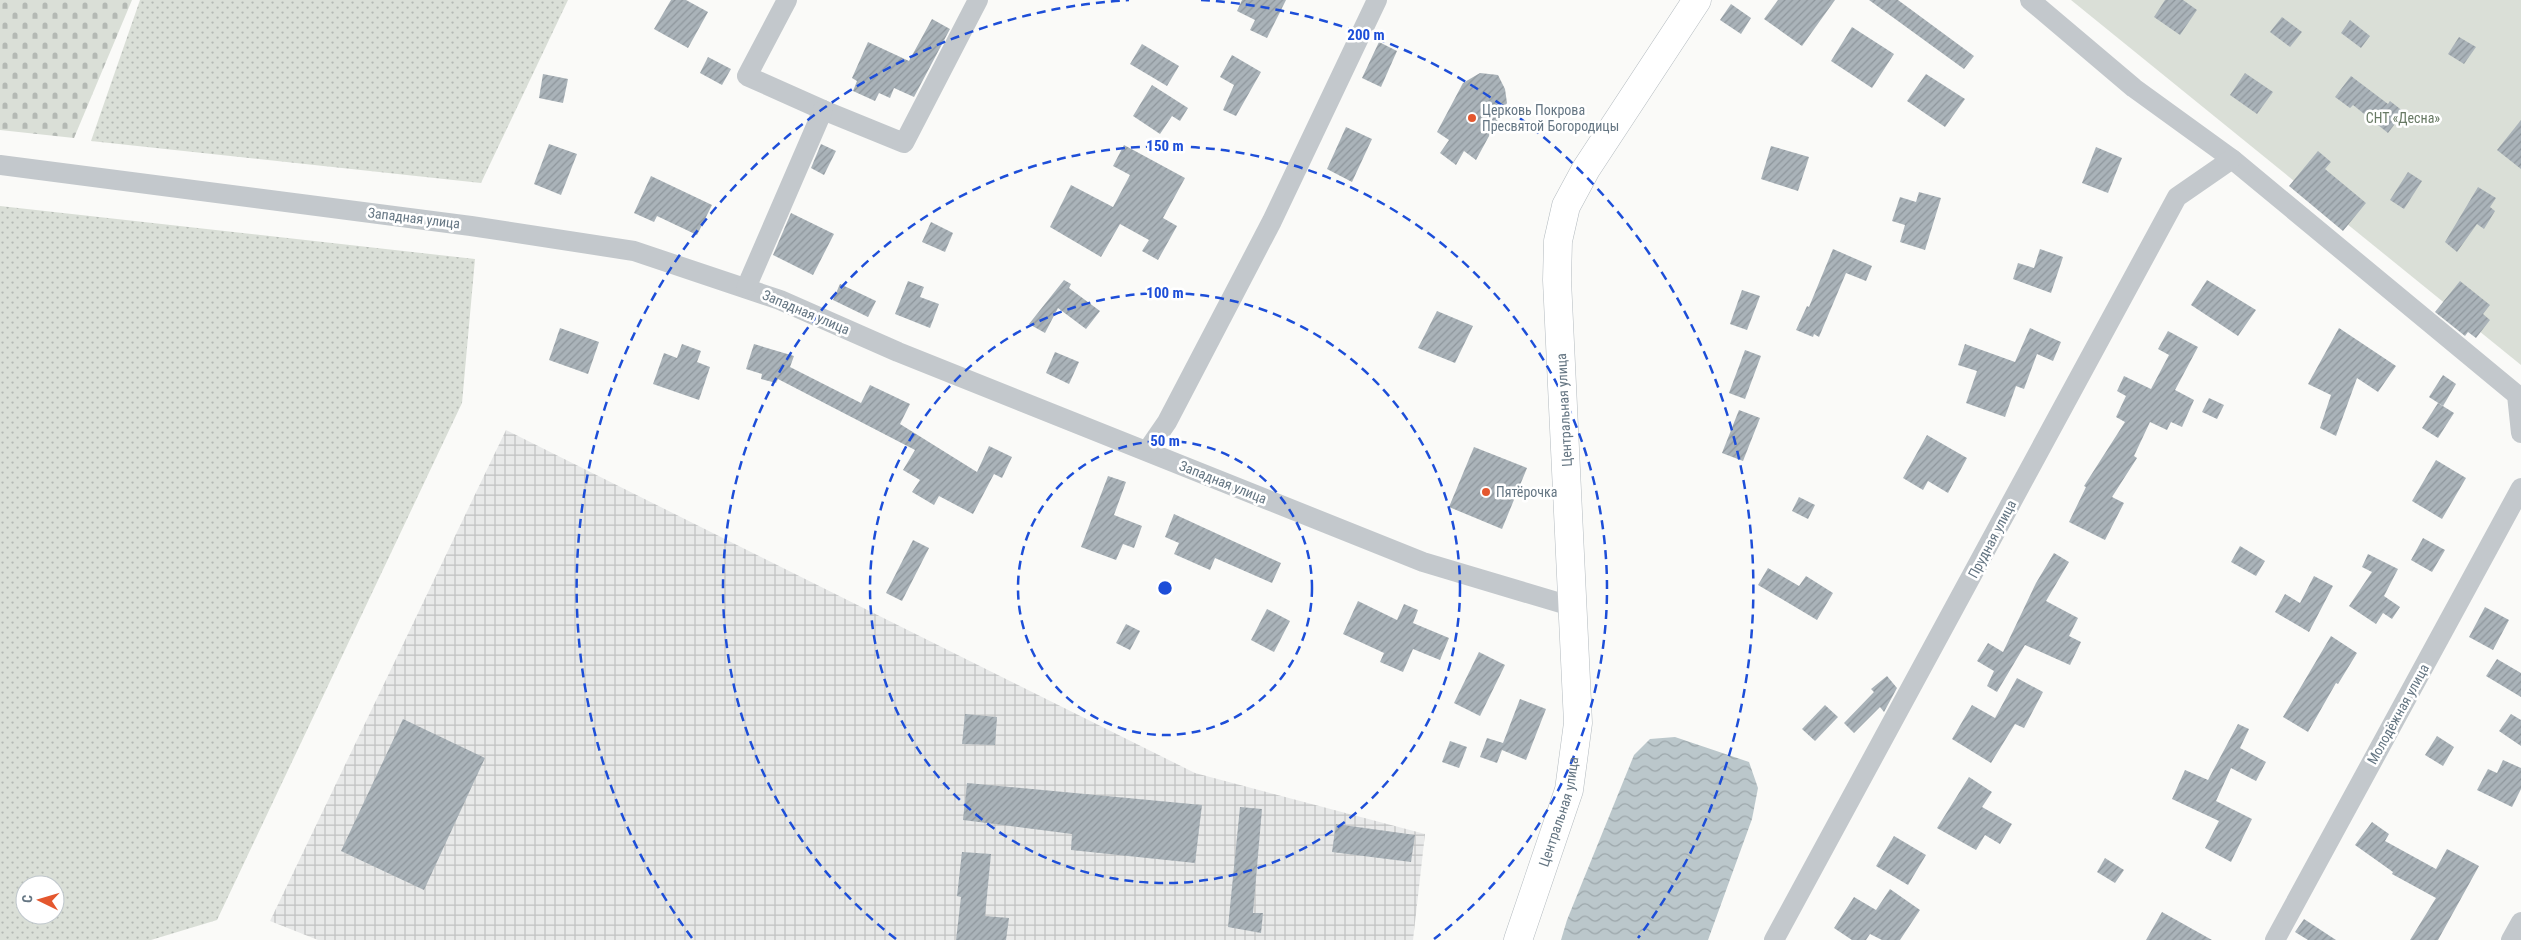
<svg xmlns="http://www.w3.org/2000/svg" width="2521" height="940" font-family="'Roboto Condensed',sans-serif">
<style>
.industrial{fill:url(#industrial-grid)}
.grass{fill:url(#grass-dots);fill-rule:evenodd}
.cemetery{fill:url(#cemetery-stones)}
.garden{fill:#dadfd7}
.water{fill:url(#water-waves)}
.building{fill:url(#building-hatch)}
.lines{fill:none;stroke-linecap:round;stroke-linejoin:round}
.secondary-casing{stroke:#b3babf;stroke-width:29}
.street{stroke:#c3c8cc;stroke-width:20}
.secondary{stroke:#fff;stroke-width:28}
.ring{fill:none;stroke:#1d4ed8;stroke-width:2.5;stroke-dasharray:9 6}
.poi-dot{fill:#e4572e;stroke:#fff;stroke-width:2}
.labels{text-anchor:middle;stroke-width:5;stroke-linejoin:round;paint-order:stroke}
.poi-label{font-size:14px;fill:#657683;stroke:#fff;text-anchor:start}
.park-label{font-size:14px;fill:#687a64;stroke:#fff}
.street-label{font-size:14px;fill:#657683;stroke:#fff}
.centre{fill:#1d4ed8;stroke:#fff;stroke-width:2.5}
.ring-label{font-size:15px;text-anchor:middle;font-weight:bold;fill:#1d4ed8;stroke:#fff;stroke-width:5;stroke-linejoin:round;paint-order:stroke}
</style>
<defs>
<pattern id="industrial-grid" width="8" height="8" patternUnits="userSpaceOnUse" patternTransform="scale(1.25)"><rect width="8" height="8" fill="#e8e9e9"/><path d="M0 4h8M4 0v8" fill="none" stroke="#c0c1c2"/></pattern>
<pattern id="grass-dots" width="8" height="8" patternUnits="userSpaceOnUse" patternTransform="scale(1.25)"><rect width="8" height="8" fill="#dadfd7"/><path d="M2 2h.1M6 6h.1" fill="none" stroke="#b4b9b4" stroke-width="1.8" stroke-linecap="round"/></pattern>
<pattern id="cemetery-stones" width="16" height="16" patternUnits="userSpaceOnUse" patternTransform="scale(1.25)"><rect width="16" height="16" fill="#dadfd7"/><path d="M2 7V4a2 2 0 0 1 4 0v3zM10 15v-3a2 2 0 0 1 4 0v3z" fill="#b4b9b4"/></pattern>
<pattern id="water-waves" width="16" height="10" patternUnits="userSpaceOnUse" patternTransform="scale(1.25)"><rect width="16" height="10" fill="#bbc7cb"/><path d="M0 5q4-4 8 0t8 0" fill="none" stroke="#9ca6aa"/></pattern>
<pattern id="building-hatch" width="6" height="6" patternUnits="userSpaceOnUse" patternTransform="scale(1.25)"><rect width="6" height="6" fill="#aab3b9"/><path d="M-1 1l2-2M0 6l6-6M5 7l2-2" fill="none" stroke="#8e969c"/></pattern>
</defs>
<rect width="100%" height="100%" fill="#fafaf8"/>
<polygon class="industrial" points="506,430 1195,773 1425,834 1413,940 318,940 270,921"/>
<g class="grass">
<polygon points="140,0 568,0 481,183 91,141"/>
<path d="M0,206L475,259L462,403L217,920L151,940H0ZM25,885H55V915H25Z"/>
</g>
<polygon class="cemetery" points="0,0 132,0 74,138 0,130"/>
<polygon class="garden" points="2071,0 2521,0 2521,365"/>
<polygon class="water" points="1675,737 1749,762 1758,788 1752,819 1708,940 1561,940 1567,920 1634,755 1650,739"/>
<g class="building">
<polygon points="671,0 686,0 708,12 688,48 654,29"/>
<polygon points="1242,0 1286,0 1267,38 1250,30 1255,20 1237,11"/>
<polygon points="1778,0 1835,0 1802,46 1764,19"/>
<polygon points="1869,0 1898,0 1974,56 1964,69"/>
<polygon points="2165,0 2183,0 2197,10 2180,35 2154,17"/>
<polygon points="1731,4 1751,18 1741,34 1720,20"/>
<polygon points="2282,17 2302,32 2290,47 2270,32"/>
<polygon points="932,19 950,29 914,97 894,88 890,98 879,93 875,101 853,91 857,81 852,78 868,42 909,61"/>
<polygon points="2350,20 2370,36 2361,48 2341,33"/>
<polygon points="1852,27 1894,54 1872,88 1831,61"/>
<polygon points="2459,37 2476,47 2464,64 2448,54"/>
<polygon points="1379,42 1397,51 1381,87 1362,78"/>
<polygon points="1142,44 1179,66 1167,86 1130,64"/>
<polygon points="1232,55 1261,72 1236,116 1223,110 1234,85 1220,77"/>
<polygon points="708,57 731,69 722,85 700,73"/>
<polygon points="1480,73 1498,75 1505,89 1507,103 1476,160 1464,151 1456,165 1440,153 1449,140 1437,132 1463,83"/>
<polygon points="2245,73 2273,92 2257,114 2230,95"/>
<polygon points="543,74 568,79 563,103 539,98"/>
<polygon points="1926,74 1965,99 1945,127 1907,101"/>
<polygon points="2351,76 2388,104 2390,101 2404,112 2388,133 2353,105 2350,108 2335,97"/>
<polygon points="1152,85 1188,108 1180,121 1172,116 1160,134 1133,116"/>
<polygon points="2521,120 2521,169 2497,150"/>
<polygon points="1346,127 1372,139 1352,182 1327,169"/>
<polygon points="549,144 577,154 561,195 534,184"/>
<polygon points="821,144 836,151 824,175 811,168"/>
<polygon points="1124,145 1185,178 1163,218 1177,226 1158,260 1142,251 1149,240 1120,224 1101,257 1050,227 1071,185 1113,207 1130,175 1113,166"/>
<polygon points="1771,146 1809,157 1798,191 1761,179"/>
<polygon points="2096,147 2122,158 2108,193 2082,183"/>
<polygon points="2318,151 2331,162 2325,169 2366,203 2343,231 2289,186"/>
<polygon points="2408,172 2422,181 2404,209 2390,200"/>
<polygon points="651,176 712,205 697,235 657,216 654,222 634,213"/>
<polygon points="2478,187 2496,198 2490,207 2495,211 2484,229 2477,224 2457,252 2445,242"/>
<polygon points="1919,192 1941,198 1925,250 1900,242 1905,225 1892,221 1900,197 1916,202"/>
<polygon points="791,213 834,234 813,275 773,255"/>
<polygon points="931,222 953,233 945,252 922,242"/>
<polygon points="1833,249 1872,266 1866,281 1846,273 1819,337 1814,334 1813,337 1796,330 1807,306 1809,307"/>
<polygon points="2040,249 2063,257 2051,293 2013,279 2018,263 2034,268"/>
<polygon points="1064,280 1071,284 1069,288 1100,311 1086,329 1058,308 1045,333 1029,324"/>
<polygon points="2207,280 2256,310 2238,336 2191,305"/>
<polygon points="908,281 924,287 920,297 939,304 930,328 895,314"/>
<polygon points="2460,281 2490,305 2483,314 2490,320 2476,338 2468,332 2465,336 2435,312"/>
<polygon points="840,284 876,301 868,317 833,300"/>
<polygon points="1742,290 1760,296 1747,330 1730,324"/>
<polygon points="1437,311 1473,326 1455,363 1418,348"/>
<polygon points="560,328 599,342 588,374 549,360"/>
<polygon points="2030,328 2061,342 2053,361 2037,354 2024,389 2016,386 2005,417 1966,403 1977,371 1958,365 1965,344 2015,362"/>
<polygon points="2339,328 2396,366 2378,392 2357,378 2336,436 2320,428 2331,395 2308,384"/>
<polygon points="2168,331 2198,347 2175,390 2194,400 2182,427 2171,422 2167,430 2150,422 2134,456 2137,458 2112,497 2124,503 2105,540 2069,522 2086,487 2084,486 2125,422 2116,417 2126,396 2117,391 2124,376 2151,389 2169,355 2158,349"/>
<polygon points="682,344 701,351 697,362 710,367 699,400 653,384 664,353 677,358"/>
<polygon points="754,344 794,356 790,367 861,403 870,385 910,404 900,424 977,472 989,446 1012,457 1002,478 994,474 973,514 939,496 934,505 912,492 920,480 903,470 915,450 778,379 776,383 761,379 762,374 746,369"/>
<polygon points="1745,350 1761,356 1745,399 1729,393"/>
<polygon points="1055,352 1079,362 1069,384 1046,373"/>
<polygon points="2443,375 2456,384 2443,406 2429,397"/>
<polygon points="2209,398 2224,405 2217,419 2202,412"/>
<polygon points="2438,403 2454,413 2438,438 2422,428"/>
<polygon points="1739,410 1760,418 1743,461 1722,453"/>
<polygon points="1927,435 1967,458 1948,493 1928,481 1923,490 1903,478"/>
<polygon points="1474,447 1527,468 1502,529 1449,507"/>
<polygon points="2436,460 2466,478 2442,519 2412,501"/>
<polygon points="1108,476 1126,482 1114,515 1142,526 1134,548 1123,544 1116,560 1081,547"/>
<polygon points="1799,497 1815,505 1808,519 1792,511"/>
<polygon points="1174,514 1281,563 1272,583 1215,558 1210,570 1174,554 1179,543 1165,537"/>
<polygon points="2423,538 2445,550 2432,572 2411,560"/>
<polygon points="913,540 929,548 902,601 886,593"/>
<polygon points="2240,546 2265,561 2256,576 2231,562"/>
<polygon points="2054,553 2069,562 2046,601 2078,618 2069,636 2081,642 2070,665 2025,645 1997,692 1987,686 1994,671 1977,661 1988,643 2003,652 2036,583"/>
<polygon points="2368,554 2398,569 2384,596 2400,607 2392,619 2383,613 2376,624 2349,606 2372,572 2362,567"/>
<polygon points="1768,568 1799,586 1806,576 1833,593 1817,620 1758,585"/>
<polygon points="2314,576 2333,586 2309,632 2275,612 2285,594 2300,603"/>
<polygon points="1358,601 1397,620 1404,604 1418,610 1413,623 1449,638 1440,660 1413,649 1403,672 1380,662 1384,653 1343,634"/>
<polygon points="2485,607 2509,620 2493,650 2469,637"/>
<polygon points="1267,609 1290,621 1274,652 1251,640"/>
<polygon points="1126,624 1140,631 1130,650 1116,643"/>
<polygon points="2331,636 2357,653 2338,684 2336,683 2308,732 2283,717"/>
<polygon points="1479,652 1505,665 1480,716 1454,703"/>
<polygon points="2497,659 2521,673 2521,697 2486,676"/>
<polygon points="1887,676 1897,688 1884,712 1880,707 1854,733 1844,723 1874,692 1871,689"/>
<polygon points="2017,678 2043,692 2024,728 2015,724 1991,763 1952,739 1972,705 1995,718"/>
<polygon points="1520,699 1546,709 1526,760 1502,750 1497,763 1480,757 1487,738 1503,743"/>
<polygon points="1825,705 1838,717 1815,741 1802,729"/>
<polygon points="965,714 997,717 995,745 962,744"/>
<polygon points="2511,714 2521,720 2521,746 2499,731"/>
<polygon points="403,719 485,758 424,890 341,851"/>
<polygon points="2238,724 2249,729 2240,748 2266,762 2256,781 2231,768 2216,801 2252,819 2231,862 2205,848 2219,821 2172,799 2185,770 2208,780"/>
<polygon points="2437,736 2454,747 2443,766 2425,755"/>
<polygon points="1450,741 1467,747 1459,768 1442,762"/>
<polygon points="2503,760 2521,768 2521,789 2512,807 2477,790 2488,769 2497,773"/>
<polygon points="1969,777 1992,792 1982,807 2012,824 2000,844 1985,835 1976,850 1937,828"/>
<polygon points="967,783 1202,805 1195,863 1071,850 1072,834 963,820"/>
<polygon points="1240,807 1262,809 1253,913 1263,913 1261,933 1228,927"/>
<polygon points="2372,822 2389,834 2385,841 2436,869 2447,849 2479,866 2438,940 2410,940 2436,898 2392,874 2393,872 2355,845"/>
<polygon points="1336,824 1415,835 1411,862 1332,852"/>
<polygon points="1894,836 1926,855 1908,885 1876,866"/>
<polygon points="962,852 991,854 985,916 1009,918 1006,940 956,940 961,897 957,896"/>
<polygon points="2105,858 2124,870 2115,883 2097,872"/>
<polygon points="1890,889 1920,910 1900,940 1882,940 1870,934 1866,940 1852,940 1834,928 1854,897 1876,910"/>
<polygon points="2162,912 2212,940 2146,940"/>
<polygon points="2304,919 2336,940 2308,940 2295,932"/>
</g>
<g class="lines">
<g class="secondary-casing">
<g id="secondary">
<path id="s1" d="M1518,940L1569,790L1578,723L1557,280L1558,241L1566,206L1586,169L1697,0"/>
</g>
</g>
<g class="street">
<polyline points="787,0 747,76 823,110 904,143 978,0"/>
<polyline points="2030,0 2134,88 2232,159 2517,395 2521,433"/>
<polyline points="0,165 471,226 634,251 780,300 898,352 1423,562 1574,607"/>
<polyline points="746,288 823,110"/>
<polyline points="1147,451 1167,422 1272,221 1377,0"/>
<polyline points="1774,940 2177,197 2232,159"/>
<polyline points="2275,940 2521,488"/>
<polyline points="2511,940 2521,922"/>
</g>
<use href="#secondary" class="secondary"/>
</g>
<g class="ring">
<circle cx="1165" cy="588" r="147"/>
<circle cx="1165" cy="588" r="295"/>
<path d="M896 939A442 442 0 1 1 1434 939"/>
<path d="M692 938A589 589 0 0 1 1129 0M1201 0A589 589 0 0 1 1638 938"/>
</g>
<g class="poi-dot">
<circle cx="1472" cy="118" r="5"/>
<circle cx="1486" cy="492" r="5"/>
</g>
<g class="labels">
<g class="poi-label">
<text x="1482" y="115">Церковь Покрова<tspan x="1482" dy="16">Пресвятой Богородицы</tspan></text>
<text x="1496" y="497">Пятёрочка</text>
</g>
<g class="park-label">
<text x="2403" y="123">СНТ «Десна»</text>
</g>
<g class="street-label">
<text transform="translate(414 218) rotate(7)" y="5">Западная улица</text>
<text transform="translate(806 312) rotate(23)" y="5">Западная улица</text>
<text transform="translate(1564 410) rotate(-93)" y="5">Центральная улица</text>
<text transform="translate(1223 482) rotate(22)" y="5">Западная улица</text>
<text transform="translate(1992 539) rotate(-62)" y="5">Прудная улица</text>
<text transform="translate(2398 714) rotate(-61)" y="5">Молодёжная улица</text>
<text dy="5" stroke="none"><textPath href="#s1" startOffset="135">Центральная улица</textPath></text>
</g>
</g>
<circle cx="1165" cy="588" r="8" class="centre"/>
<g class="ring-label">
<text x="1366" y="40">200 m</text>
<text x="1165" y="151">150 m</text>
<text x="1165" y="298">100 m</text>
<text x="1165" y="446">50 m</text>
</g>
<g transform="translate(40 900) rotate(275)"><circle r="24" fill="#ffffff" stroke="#c1c8cd"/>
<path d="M0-4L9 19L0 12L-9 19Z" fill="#e4572e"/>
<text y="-8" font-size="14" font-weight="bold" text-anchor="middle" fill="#657683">С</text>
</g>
</svg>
